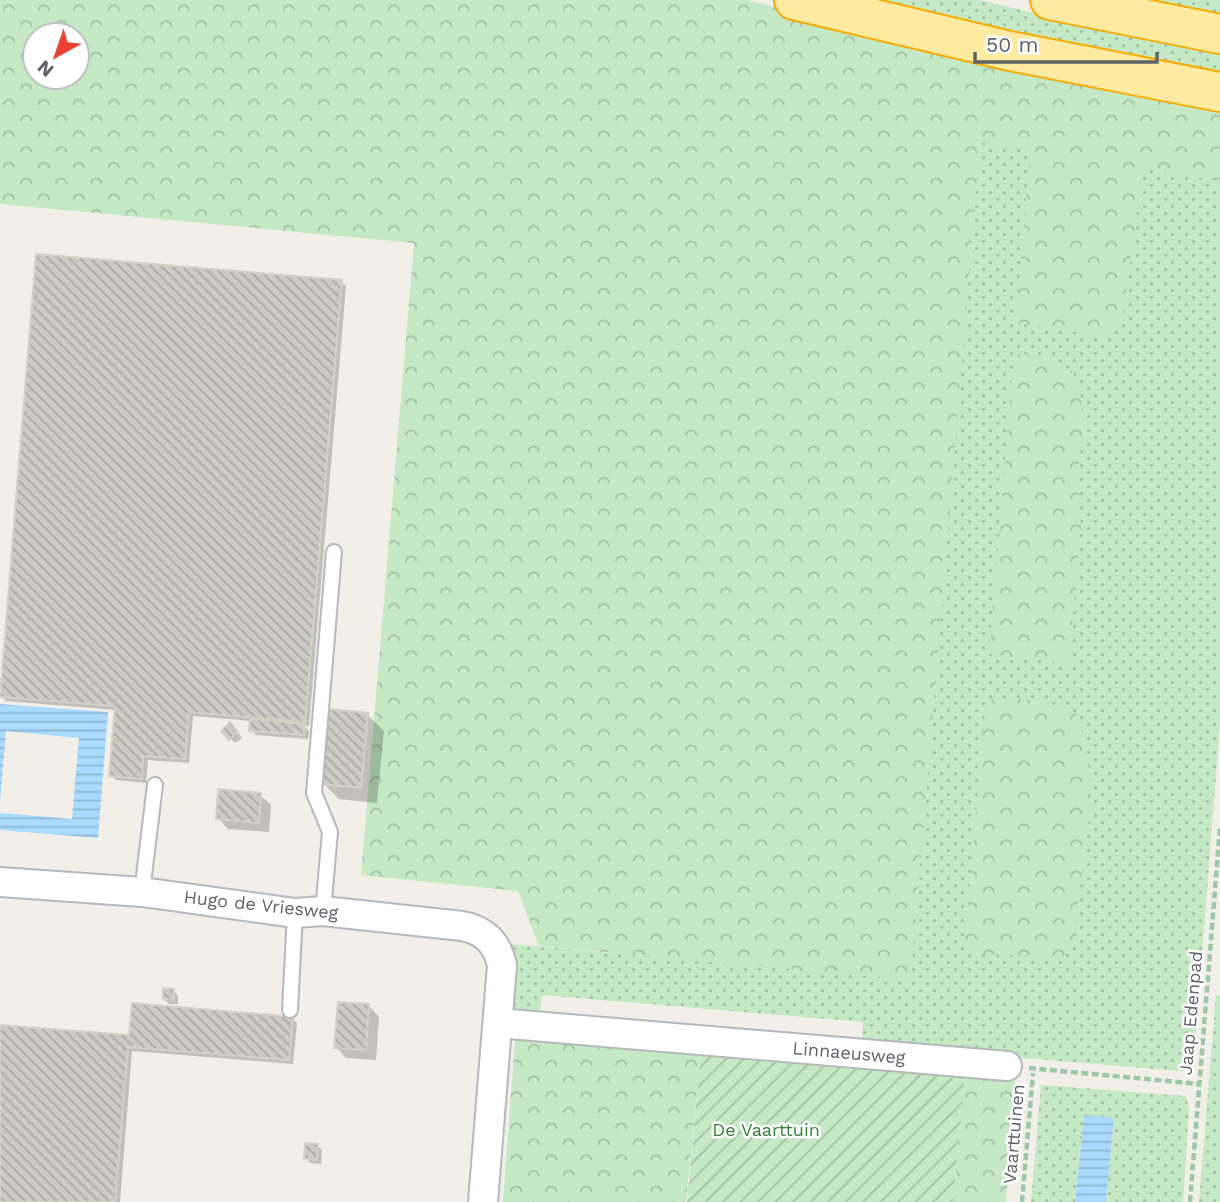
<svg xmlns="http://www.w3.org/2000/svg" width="1220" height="1202" font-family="'Work Sans',sans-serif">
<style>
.grass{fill:url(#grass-dots)}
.forest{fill:url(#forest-crowns);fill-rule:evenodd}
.garden{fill:url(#garden-furrows)}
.water{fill:url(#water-rules)}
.shadow{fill:#0003}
.building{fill:url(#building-back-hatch);stroke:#d6d1c6;stroke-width:2}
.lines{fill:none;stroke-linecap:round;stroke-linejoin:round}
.service-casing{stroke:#b5b8bc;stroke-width:18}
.minor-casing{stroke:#b5b8bc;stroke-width:32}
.trunk-casing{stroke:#f9ab00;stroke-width:42}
.path{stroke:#9cc7a9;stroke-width:4.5;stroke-dasharray:7 3.5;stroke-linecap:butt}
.service{stroke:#fff;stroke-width:14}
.minor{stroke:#fff;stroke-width:28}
.trunk{stroke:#feeaa1;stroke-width:38}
.labels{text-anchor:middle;stroke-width:5;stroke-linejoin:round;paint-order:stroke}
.street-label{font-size:18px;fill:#5f6368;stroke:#fff}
.park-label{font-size:18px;fill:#348238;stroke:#fff}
</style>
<defs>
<pattern id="grass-dots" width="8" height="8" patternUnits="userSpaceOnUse" patternTransform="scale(1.75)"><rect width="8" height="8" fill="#c5e8c5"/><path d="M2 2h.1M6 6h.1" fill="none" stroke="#a3c0a4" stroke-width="1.8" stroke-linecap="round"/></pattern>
<pattern id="forest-crowns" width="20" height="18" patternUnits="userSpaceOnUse" patternTransform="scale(1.75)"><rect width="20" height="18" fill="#c5e8c5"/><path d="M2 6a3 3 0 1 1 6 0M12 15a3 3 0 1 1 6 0" fill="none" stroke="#a3c0a4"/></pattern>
<pattern id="garden-furrows" width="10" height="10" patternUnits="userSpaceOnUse" patternTransform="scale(1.75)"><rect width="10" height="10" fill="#c5e8c5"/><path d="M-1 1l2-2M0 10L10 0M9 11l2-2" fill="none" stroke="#a3c0a4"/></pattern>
<pattern id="water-rules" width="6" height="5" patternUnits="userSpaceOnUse" patternTransform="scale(1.75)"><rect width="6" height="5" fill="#aadaff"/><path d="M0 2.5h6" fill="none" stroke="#8eb4d2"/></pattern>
<pattern id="building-back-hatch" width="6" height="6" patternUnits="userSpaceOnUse" patternTransform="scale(1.75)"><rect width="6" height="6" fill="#cccac5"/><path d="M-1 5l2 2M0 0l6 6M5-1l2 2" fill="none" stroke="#a9a8a4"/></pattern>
</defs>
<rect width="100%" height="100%" fill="#f1efe8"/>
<g class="grass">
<polygon points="842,0 980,0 1063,20 1220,47 1220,80"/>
<polygon points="1113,0 1220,0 1220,19"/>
<polygon points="980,141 1220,181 1220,723 1193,1072 862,1045 863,1022 542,995 539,1018 523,1018 511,1010 510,944 910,979"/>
<polygon points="1216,995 1220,996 1220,1202 1199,1202"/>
<polygon points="1041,1085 1186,1096 1189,1109 1183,1202 1106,1202 1114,1118 1084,1115 1075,1202 1031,1202"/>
</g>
<g class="forest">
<path d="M0,0H746L1093,87L1220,113V181L1139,168L1141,182L1122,324L1112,334L1098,335L1016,323L1030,150L980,142L911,980L539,946L518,891L361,875L414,243L0,204ZM35,35H77V77H35Z"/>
<polygon points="1014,353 1048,357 1073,372 1080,391 1084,429 1078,470 1081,526 1069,664 989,654"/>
<polygon points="1004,698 1040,701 1077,714 1088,755 1091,805 1073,939 1063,958 964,953 986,700"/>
<polygon points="532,1036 701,1051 686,1202 503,1202 515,1041"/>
<polygon points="965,1076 1015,1081 1006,1202 953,1202"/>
</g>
<polygon class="garden" points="701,1051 965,1076 953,1202 687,1202"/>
<g class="water">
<polygon points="0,704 108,712 98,838 0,830 0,813 72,819 79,738 6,731 0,801"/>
<polygon points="1084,1115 1114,1118 1106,1202 1075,1202"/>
</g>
<g class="shadow">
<polygon points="341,282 346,286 309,726 304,726 309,731 308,739 256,735 251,730 251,721 193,716 189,763 148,760 146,783 116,780 111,776 116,710 6,701 1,696"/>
<polygon points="368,715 384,731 377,803 339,799 323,783"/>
<polygon points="235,729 242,738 235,743 223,731"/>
<polygon points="260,795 271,805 269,832 228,829 218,818"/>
<polygon points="174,991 178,996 178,1004 169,1004 164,999"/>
<polygon points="369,1006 379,1017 376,1060 346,1058 336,1047"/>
<polygon points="292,1018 297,1023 293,1064 132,1051 120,1202 0,1202 0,1026 131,1037"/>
<polygon points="318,1146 322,1150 321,1164 310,1163 306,1158"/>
</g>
<g class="building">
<polygon points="36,254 342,280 305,722 189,712 185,759 143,756 142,779 109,776 115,706 0,697"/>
<polygon points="328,709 368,713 361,788 321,784"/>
<polygon points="250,719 305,724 304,735 249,731"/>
<polygon points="230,722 238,732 229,740 221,731"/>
<polygon points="218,789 261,793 259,823 216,819"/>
<polygon points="163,988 174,989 174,1000 163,999"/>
<polygon points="338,1002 369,1004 366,1050 334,1048"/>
<polygon points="132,1003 293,1017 289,1060 128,1047 115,1202 0,1202 0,1025 129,1035"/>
<polygon points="305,1143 318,1144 317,1160 304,1159"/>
</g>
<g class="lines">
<g class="service-casing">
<g id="service">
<polyline points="142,892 155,785"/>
<polyline points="323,911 330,832 314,793 334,552"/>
<polyline points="290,1010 295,913"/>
</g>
</g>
<g class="minor-casing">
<g id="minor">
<path d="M0,882L142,892L295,913L323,911L462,926C484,930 497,943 502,965L483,1202"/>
<polyline points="498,1023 1007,1066"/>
</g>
</g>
<g class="trunk-casing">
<g id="trunk">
<polyline points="794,0 1010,51 1220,92"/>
<polyline points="1050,0 1220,34"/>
</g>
</g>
<g class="path">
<polyline points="1029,1068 1199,1084"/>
<polyline points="1022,1202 1033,1073"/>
<polyline points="1190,1202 1220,827"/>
</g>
<use href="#service" class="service"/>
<use href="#minor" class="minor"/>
<use href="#trunk" class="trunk"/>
</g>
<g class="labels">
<g class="street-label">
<text transform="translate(261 905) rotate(6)" y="6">Hugo de Vriesweg</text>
<text transform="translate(1191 1013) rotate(-85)" y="6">Jaap Edenpad</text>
<text transform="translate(849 1053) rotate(5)" y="6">Linnaeusweg</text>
<text transform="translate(1014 1134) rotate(-85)" y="6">Vaarttuinen</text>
</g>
<g class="park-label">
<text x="766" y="1136">De Vaarttuin</text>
</g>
</g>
<g transform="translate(56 56) rotate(220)"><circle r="33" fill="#ffffff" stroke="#bfc1c3" stroke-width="2"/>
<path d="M0-5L12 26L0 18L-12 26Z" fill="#ea4335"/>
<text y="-10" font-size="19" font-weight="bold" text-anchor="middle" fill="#5f6368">N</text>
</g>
<path d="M975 52v10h182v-10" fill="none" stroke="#5f6368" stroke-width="3.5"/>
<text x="986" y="52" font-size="21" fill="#5f6368" stroke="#ffffff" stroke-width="5" paint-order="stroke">50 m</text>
</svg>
